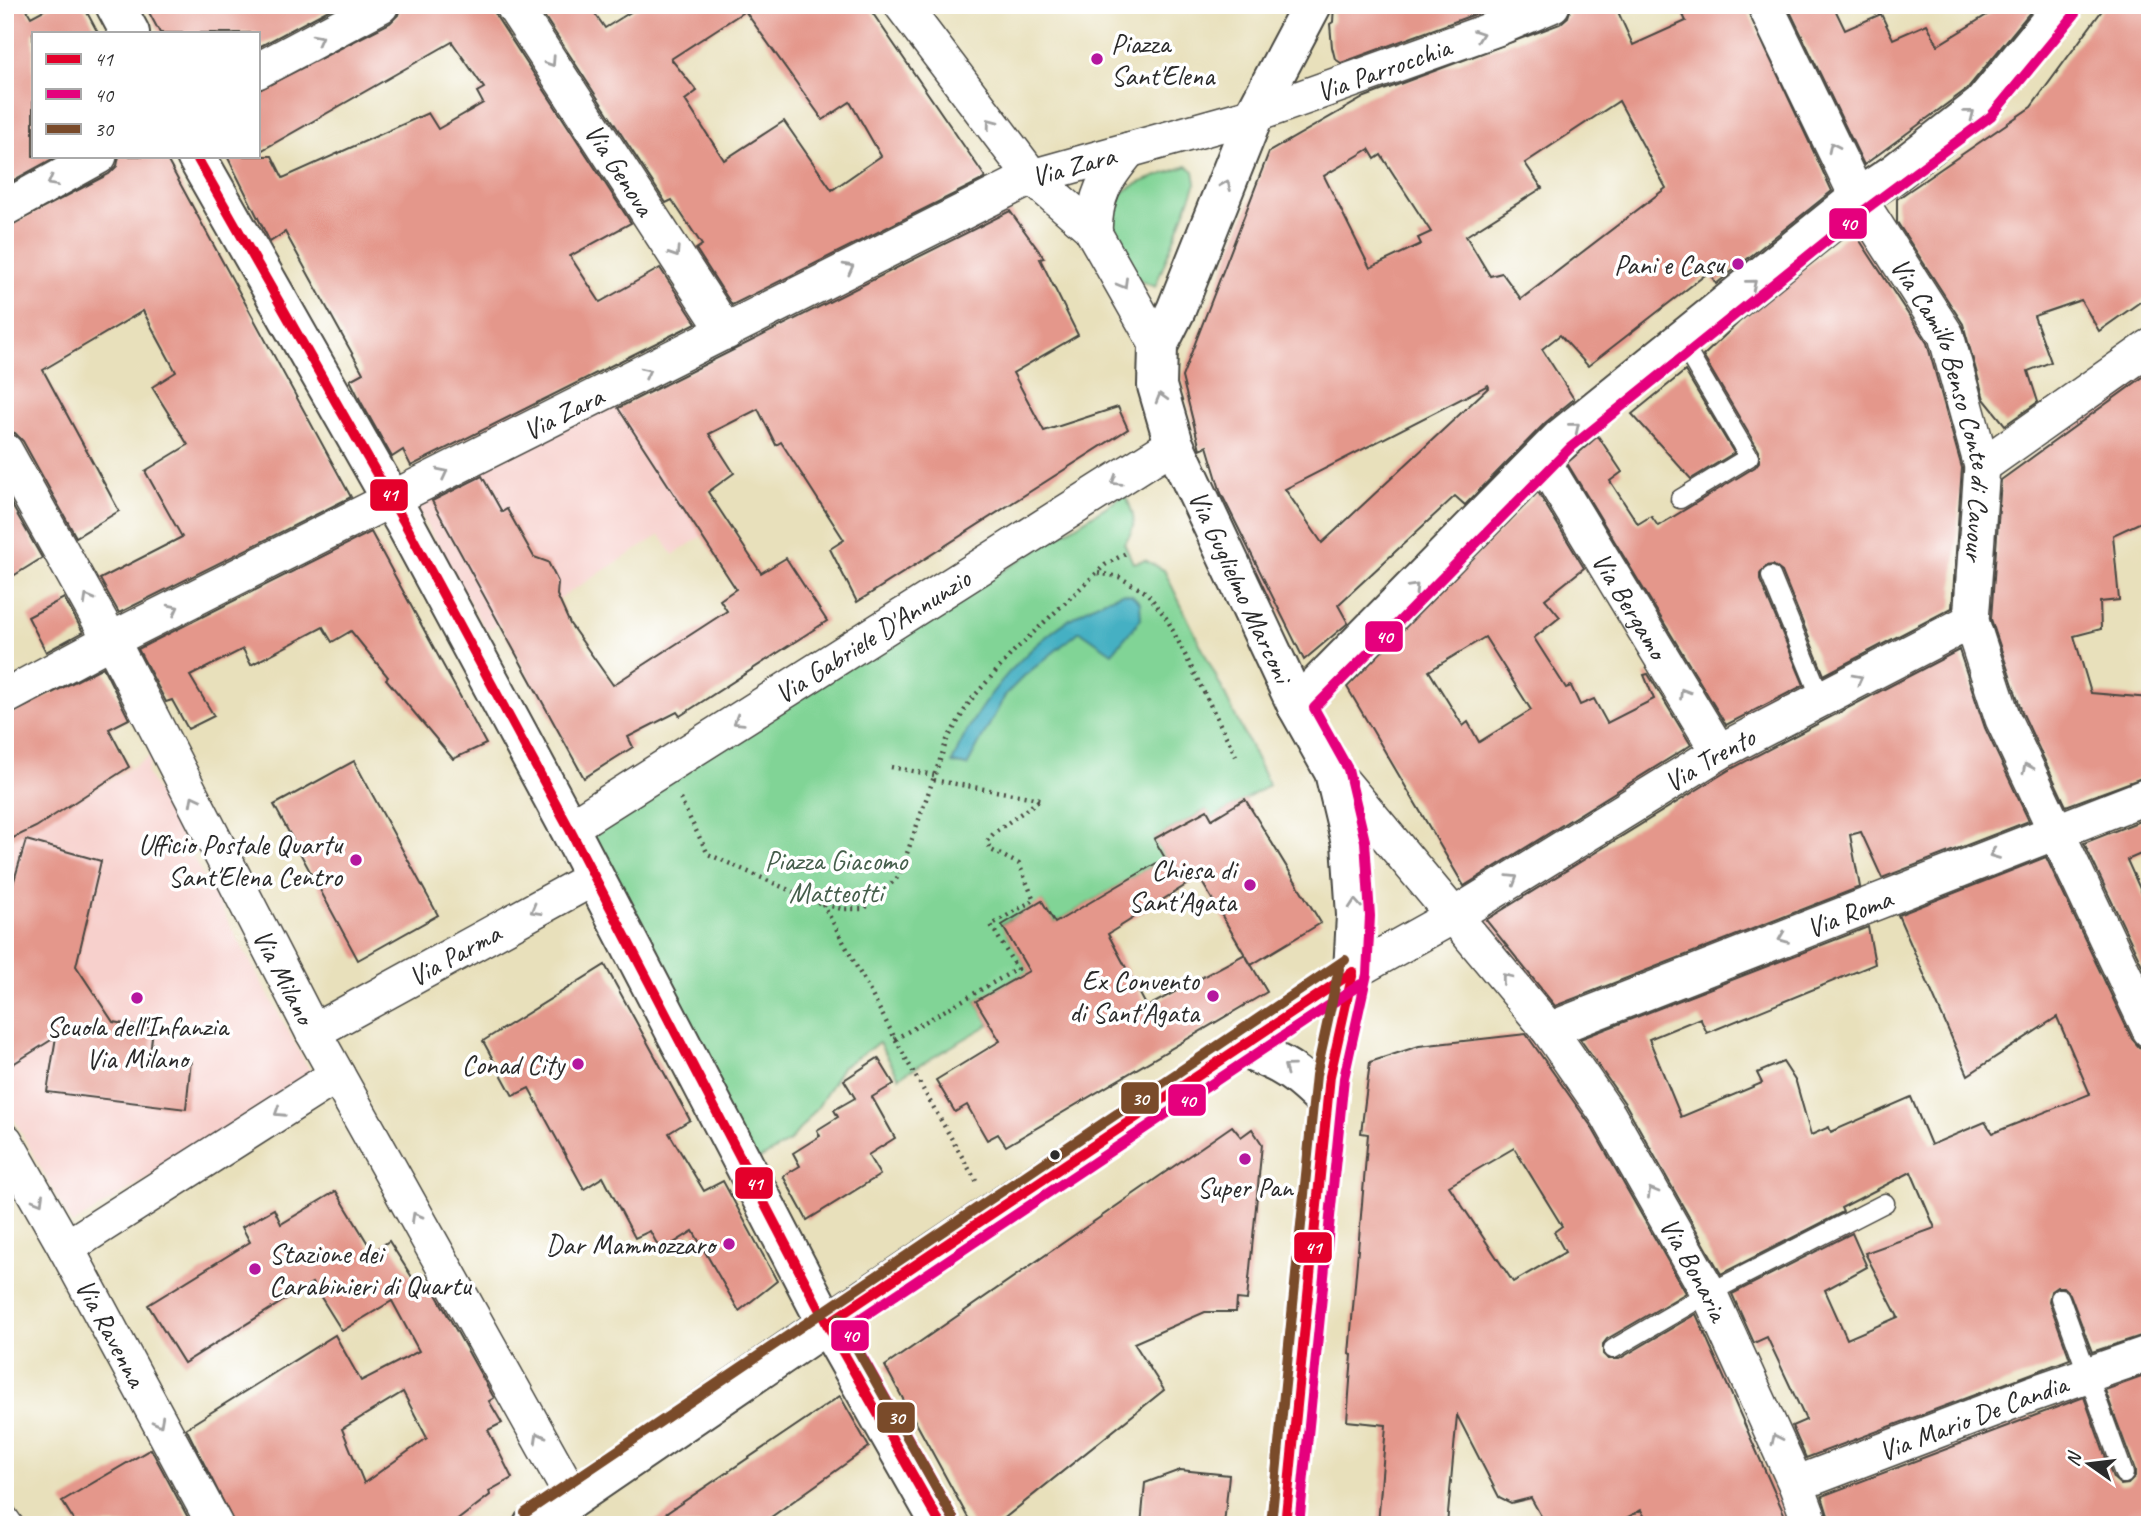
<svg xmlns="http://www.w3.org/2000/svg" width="2155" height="1530" font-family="Caveat,sans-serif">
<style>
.built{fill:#f7d0cc}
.green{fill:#81d496;stroke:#568060;stroke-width:2}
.water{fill:#45b0c3;stroke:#386e77;stroke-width:2}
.building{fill:#e4978b;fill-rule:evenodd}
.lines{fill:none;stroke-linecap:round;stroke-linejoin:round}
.service-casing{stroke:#474641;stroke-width:21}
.minor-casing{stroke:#474641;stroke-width:38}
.tertiary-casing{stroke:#474641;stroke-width:42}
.secondary-casing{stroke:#474641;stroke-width:42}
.path{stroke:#474641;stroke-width:4.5;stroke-dasharray:2 5;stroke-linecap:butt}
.service{stroke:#fff;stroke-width:18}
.minor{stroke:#fff;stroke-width:35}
.tertiary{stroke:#fff;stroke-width:38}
.secondary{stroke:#fff;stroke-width:38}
.bus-1-casing{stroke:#fff;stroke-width:16}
.bus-2-casing{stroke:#fff;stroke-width:16}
.bus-3-casing{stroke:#fff;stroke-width:16}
.bus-1{stroke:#e4002b;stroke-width:10}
.bus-2{stroke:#e5007d;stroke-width:10}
.bus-3{stroke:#7a4b2a;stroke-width:10}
.oneway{stroke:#a0a0a0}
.poi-dot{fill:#b5179e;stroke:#fff;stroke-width:2.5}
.bus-dot{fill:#2b2b2b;stroke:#fff;stroke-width:2.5}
.labels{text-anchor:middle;stroke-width:7;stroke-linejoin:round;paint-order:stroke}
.poi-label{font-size:28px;fill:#2b2b2b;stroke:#fff;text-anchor:end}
.street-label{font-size:28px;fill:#2b2b2b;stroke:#fff}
.park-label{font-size:28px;fill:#455e4b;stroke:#fff}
.line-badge{stroke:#fff;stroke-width:2.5}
.badge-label{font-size:19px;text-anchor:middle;font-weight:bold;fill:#fff}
</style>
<rect width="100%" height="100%" fill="#fff"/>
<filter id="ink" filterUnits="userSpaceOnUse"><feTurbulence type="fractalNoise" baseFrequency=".0143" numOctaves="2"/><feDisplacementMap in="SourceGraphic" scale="14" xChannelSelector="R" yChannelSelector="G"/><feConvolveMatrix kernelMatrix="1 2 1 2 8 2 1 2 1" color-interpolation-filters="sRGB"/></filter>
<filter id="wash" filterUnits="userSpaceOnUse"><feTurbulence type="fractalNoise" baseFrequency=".00686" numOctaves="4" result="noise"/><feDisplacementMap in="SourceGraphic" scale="28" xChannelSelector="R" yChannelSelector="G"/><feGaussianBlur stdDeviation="1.57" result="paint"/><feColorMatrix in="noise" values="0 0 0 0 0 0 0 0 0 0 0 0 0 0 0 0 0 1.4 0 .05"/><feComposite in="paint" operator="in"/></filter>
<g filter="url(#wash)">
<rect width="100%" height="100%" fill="#e8e0bb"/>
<g class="built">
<polygon points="614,402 702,536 673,555 660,535 554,602 485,630 414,503"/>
<polygon points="152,755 147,773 313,1076 72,1225 5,1103 5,844"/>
</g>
<g class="green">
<path d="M1187,166L1194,171L1196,183L1155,287L1138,280C1131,266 1110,235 1109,221C1106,185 1161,177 1187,166Z"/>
<path d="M1125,495C1134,513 1139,526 1124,543L1133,563L1145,560L1164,570L1269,785L1212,819L1206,810L1154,839L1165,858L1055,923L1042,902L1002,924L1029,971L976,1001L990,1024L899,1077L879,1043L842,1067L818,1107L789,1142L751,1164L579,833Z"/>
</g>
<path class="water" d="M1122,593L1132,595L1140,603L1141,619L1112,653L1080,631L1024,676L1006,694L967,766L952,763C981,690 1048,619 1122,593Z"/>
<g id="blocks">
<g class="building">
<polygon points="5,5 24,5 31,17 53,5 83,5 98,33 33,33 33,156 58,156 5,185"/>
<polygon points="145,5 338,5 257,48 257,33 160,33"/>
<polygon points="401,5 493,5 496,16 631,223 570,256 600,302 660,268 696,323 411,466 403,450 392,457 361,402 350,380 363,373 285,232 270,242 227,156 272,156 283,178 428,113 438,129 483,103 477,92 484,88 452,42 257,153 257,91 390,23 398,15"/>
<path d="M537,5H589L605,28L642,5H867L986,178L732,305L696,249L702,245L672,200L666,203ZM745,11L823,120L850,102L881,156L832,190L784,121L724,160L685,100L697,91L671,59Z"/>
<polygon points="1334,5 1500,5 1341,63 1335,59 1332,47 1330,24 1333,22"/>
<path d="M1572,5H1615L1633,45L1686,21L1683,15L1705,5H1745L1832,191L1716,284L1709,272L1588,366L1560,335L1542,349L1574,399L1545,423L1465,505L1455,496L1338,605L1348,623L1304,660L1221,493L1207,446L1200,449L1182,377L1269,152L1365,97L1560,24L1568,17ZM1619,101L1666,188L1521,299L1502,273L1490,276L1466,236L1542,188L1525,163ZM1369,149L1375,159L1381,155L1431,232L1418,238L1421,244L1370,268L1324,176ZM1488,385L1489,387L1322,543L1285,489Z"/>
<polygon points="1787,5 1833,5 1845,30 1881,14 1893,39 1927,24 1938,45 2003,5 2036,5 1967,89 1864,165"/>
<polygon points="2106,5 2150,5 2150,295 2099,331 2081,300 2034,316 2051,362 2028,371 2038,402 2005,425 1984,399 1963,324 1897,222 1897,199 2031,107"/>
<polygon points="119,156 165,156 351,497 119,613 100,579 182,537 145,471 188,445 152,387 176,372 143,311 43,370 119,511 76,537 23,441 15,433 5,431 5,228 109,174 117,166"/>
<polygon points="1010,211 1044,258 1040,259 1078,335 1013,373 1044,431 1118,407 1128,429 857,602 830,549 844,540 781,442 776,445 758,409 709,434 734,473 708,492 761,573 786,558 827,621 680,716 677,712 628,737 633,747 584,778 432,501 482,476 502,512 507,509 534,557 548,562 558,582 557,595 570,624 613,685 727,611 720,600 736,589 618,408"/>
<polygon points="1853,230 1927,343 1962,468 1952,608 1824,675 1782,572 1773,565 1766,566 1760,574 1760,580 1804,685 1726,725 1567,463 1598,436 1622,472 1610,481 1638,524 1651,516 1658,526 1755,467 1759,462 1759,451 1703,356 1739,322"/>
<polygon points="1685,371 1734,453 1691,479 1632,414"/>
<polygon points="2150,372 2150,518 2113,535 2119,600 2100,602 2101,629 2074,636 2091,693 2150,698 2150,775 2066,806 2022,712 1991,619 2001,480"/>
<path d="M1538,492L1584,568L1545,599L1560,617L1534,638L1566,688L1571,686L1580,705L1594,699L1607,723L1654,699L1644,675L1648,674L1691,745L1464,886L1347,687ZM1485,637L1531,710L1479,742L1468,722L1463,726L1429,671Z"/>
<polygon points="5,493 42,558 5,581"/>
<polygon points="371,532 486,744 453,759 386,679 388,677 351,631 332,642 323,627 251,665 243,649 190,676 214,716 188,729 172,700 166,702 138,649"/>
<polygon points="64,598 83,632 46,652 28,617"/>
<polygon points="1959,650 1985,728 2029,821 1882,878 1861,832 1850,835 1860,887 1555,1006 1486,920 1729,770"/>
<polygon points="103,667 129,719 109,729 129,767 36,827 5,842 5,717"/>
<polygon points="354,761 438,915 358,960 274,805"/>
<polygon points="1245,799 1321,923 1251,965 1199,877 1108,934 1147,1007 1245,954 1267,992 1006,1146 998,1134 987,1140 967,1105 955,1112 936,1080 1000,1041 976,1001 1029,971 1002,925 1042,901 1055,923 1165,858 1154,839 1207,810 1212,819"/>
<polygon points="2150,817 2150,850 2127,860 2150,911 2150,982 2084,843"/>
<polygon points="26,840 101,861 76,966 113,1022 153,1029 150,1054 191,1059 186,1109 47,1092 56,1037 5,1069 5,911"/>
<polygon points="2046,857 2132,1039 2139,1047 2150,1050 2150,1333 2092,1352 2070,1294 2063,1287 2057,1287 2051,1291 2049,1301 2070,1359 1806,1458 1792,1426 1806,1420 1767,1337 1754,1343 1732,1294 1852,1233 1867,1267 1825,1290 1847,1339 1898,1317 1865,1253 1935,1228 1911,1172 1841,1208 1843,1212 1721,1274 1626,1105 1580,1039 1868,927 1875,964 1707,1033 1700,1018 1649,1039 1681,1117 1762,1083 1757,1073 1783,1062 1796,1082 1811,1135 1829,1127 1831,1132 1911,1097 1931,1145 1985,1122 1993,1133 2090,1094 2057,1017 1968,1075 1898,915"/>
<polygon points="605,965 690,1120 669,1133 704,1191 723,1181 777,1281 739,1311 693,1231 661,1251 650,1231 635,1238 603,1177 584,1189 529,1088 513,1096 483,1041"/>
<path d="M1526,1034L1591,1126L1686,1293L1607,1339L1603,1344V1354L1608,1359H1619L1696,1314L1789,1525H1649L1641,1510L1613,1525H1546L1531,1498L1511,1503L1499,1497L1457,1415L1447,1525H1378L1386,1425L1347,1421L1352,1355L1349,1354L1368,1134L1361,1133L1370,1062L1419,1046ZM1514,1148L1562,1226L1554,1232L1565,1252L1513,1282L1449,1186Z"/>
<polygon points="878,1058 894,1084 872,1097 895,1138 868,1155 880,1175 807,1220 783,1176 800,1166 793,1153 820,1136 817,1130 838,1117 834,1110 855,1098 844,1080"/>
<polygon points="1232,1126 1241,1137 1252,1129 1262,1144 1247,1300 1237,1299 1236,1312 1205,1312 1134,1343 1164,1390 996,1525 972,1525 885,1366"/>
<path d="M336,1191L373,1252L389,1241L417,1285L428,1280L494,1398L489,1401L502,1423L488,1430L512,1478L489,1491L490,1495L451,1525H235L186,1428L335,1335L361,1381L419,1351L392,1301L342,1331L312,1283L184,1363L148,1305L250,1242L242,1227L274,1209L281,1224ZM403,1392L427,1438L364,1483L342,1429Z"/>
<polygon points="2150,1374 2150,1525 1831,1525 1822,1496 2084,1397 2113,1478 2121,1485 2128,1484 2135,1477 2135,1470 2105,1390"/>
<polygon points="840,1396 869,1447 760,1525 649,1525"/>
<polygon points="151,1449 192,1525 77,1525 62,1501"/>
<polygon points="1180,1470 1229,1475 1224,1525 1141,1525 1145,1483"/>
</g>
</g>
</g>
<g filter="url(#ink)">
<use href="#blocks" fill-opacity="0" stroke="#474641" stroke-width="2"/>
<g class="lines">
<g class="service-casing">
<g id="service">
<polyline points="1680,499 1749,457 1681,341"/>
<polyline points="1771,576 1821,698"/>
<polyline points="2060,1298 2124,1474"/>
<polyline points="1613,1349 1709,1293 1885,1203"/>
<polyline points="5,1511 15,1525"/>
</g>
</g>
<g class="minor-casing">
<g id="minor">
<path id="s1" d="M513,5L726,332"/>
<polyline points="902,5 1032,177 1091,228 1158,346"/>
<path id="s2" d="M1765,5L1858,198L1946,335L1982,466L1971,621L2003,719L2150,1030"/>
<polyline points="257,71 381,5"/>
<polyline points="5,208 99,156"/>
<path d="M1094,233C1095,194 1104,180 1129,150"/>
<path id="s3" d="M5,451L118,653L313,1032L572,1496"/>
<path id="s4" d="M1541,458L1719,752"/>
<polyline points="1982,466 2150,347"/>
<path id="s5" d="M5,697L111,640L1032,177L1254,115L1500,27L1552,5"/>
<path id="s6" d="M1334,772L1549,1030L1608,1115L1709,1293L1796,1484L1811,1525"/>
<path id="s7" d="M569,828L1174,444"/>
<path id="s8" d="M1353,972L1455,915L1719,752L1971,621"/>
<path id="s9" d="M1549,1030L2150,795"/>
<path id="s10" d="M313,1032L595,877"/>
<path id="s11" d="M5,1141L66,1248L215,1525"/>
<polyline points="66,1248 337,1075"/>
<path id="s12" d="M1796,1484L2032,1394L2150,1353"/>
</g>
</g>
<g class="tertiary-casing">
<g id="tertiary">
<polyline points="115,5 130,33"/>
<polyline points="196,156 403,520 569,828 827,1324 533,1525"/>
<polyline points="1297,706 1561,438 1858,198 1895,173 1982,105 2064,5"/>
</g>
</g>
<g class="secondary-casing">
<g id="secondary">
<path d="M1239,1048C1282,1062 1296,1072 1328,1104"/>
<polyline points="941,1525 827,1324 1353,972"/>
<polyline points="1285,1525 1330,1076 1353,972 1356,915 1351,843 1334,772 1297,706 1174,444 1157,386 1158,346 1176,310 1254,115 1312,5"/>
</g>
</g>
<g class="path">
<polyline points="1098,573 1119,577 1147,593 1167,619 1238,760"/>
<polyline points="891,767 934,775"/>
<polyline points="680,799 708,854 816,902 842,909 864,909 899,876 947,740 970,701 1014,651 1105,565 1128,552"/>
<polyline points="823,904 912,1070 976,1181"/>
<polyline points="895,1039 1017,969 991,925 1034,900 1019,864 991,850 987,841 995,832 1041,799 933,780"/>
</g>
<use href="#service" class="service"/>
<use href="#minor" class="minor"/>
<use href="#tertiary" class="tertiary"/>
<use href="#secondary" class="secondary"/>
<g class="bus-1-casing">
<g id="bus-1">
<polyline points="196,156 403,520 569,828 827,1324 941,1525"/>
<polyline points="827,1324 1353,972"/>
<polyline points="1285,1525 1330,1076 1353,972"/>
</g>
</g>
<g class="bus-2-casing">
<g id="bus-2">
<polyline points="953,1518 846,1328 1361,984"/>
<polyline points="1299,1525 1344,1078 1367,974 1370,916 1365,841 1348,769 1314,708 1570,448 1866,209 1991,116 2075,14"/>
</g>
</g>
<g class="bus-3-casing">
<g id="bus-3">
<polyline points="839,1317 953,1518"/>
<polyline points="525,1513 1345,960"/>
<polyline points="1271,1524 1316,1075 1339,969"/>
</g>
</g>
<use href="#bus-1" class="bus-1"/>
<use href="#bus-2" class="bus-2"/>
<use href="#bus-3" class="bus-3"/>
</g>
<defs><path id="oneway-chevron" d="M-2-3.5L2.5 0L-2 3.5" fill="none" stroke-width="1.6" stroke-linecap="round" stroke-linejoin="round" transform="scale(1.75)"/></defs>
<g class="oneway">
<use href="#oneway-chevron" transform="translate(1479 35) rotate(-20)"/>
<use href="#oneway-chevron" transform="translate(318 39) rotate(-28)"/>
<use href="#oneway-chevron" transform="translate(551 62) rotate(57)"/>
<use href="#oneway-chevron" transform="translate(1970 114) rotate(-38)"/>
<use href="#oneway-chevron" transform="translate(991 123) rotate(-127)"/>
<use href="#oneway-chevron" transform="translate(1833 147) rotate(-116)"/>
<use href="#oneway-chevron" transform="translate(52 182) rotate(151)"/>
<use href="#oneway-chevron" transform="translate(1226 185) rotate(-68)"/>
<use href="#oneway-chevron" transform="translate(675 253) rotate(57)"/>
<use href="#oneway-chevron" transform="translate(849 268) rotate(-28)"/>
<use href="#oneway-chevron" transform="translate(1123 284) rotate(60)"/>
<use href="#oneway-chevron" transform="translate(1752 284) rotate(-39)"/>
<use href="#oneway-chevron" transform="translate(646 372) rotate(-27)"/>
<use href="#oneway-chevron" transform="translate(1161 398) rotate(-106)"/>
<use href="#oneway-chevron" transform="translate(1575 427) rotate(-39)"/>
<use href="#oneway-chevron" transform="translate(443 473) rotate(-27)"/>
<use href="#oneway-chevron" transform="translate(1116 481) rotate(148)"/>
<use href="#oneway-chevron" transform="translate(1414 588) rotate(-46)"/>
<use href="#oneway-chevron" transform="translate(88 599) rotate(-119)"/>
<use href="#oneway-chevron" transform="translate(174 609) rotate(-27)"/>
<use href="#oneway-chevron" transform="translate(1858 679) rotate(-28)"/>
<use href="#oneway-chevron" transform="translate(1684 693) rotate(-121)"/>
<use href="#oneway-chevron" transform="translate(738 721) rotate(148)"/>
<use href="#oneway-chevron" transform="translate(2027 768) rotate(-116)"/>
<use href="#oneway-chevron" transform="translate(194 800) rotate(-117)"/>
<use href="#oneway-chevron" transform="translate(1994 854) rotate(158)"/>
<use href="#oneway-chevron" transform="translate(1513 879) rotate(-32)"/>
<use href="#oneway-chevron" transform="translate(1355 904) rotate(-94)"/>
<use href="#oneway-chevron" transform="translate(535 910) rotate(151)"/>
<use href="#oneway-chevron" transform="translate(1783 938) rotate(158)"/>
<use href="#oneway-chevron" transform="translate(1506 978) rotate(-129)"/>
<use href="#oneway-chevron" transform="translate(1288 1068) rotate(-143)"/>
<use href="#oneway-chevron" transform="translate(279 1112) rotate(147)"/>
<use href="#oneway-chevron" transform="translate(1652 1192) rotate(-120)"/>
<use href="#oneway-chevron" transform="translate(39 1200) rotate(60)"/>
<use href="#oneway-chevron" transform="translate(416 1217) rotate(-119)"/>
<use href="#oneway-chevron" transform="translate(159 1422) rotate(62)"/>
<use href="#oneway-chevron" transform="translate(539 1437) rotate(-119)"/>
<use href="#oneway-chevron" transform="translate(1776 1439) rotate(-115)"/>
</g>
</g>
<g class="poi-dot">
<circle cx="1097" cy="59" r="7"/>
<circle cx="1738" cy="264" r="7"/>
<circle cx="356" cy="860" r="7"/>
<circle cx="1250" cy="885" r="7"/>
<circle cx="1213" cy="996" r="7"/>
<circle cx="137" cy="998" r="7"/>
<circle cx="578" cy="1064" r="7"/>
<circle cx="1245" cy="1159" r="7"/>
<circle cx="729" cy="1244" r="7"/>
<circle cx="255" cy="1269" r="7"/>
</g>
<circle class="bus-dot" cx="1055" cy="1155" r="6"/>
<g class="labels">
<g class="poi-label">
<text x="1111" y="53" text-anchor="start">Piazza<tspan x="1111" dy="32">Sant'Elena</tspan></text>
<text x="1724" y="274">Pani e Casu</text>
<text x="342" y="854">Ufficio Postale Quartu<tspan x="342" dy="32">Sant'Elena Centro</tspan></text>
<text x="1236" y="879">Chiesa di<tspan x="1236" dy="32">Sant'Agata</tspan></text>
<text x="1199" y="990">Ex Convento<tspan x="1199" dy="32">di Sant'Agata</tspan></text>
<text x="137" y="1036" text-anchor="middle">Scuola dell'Infanzia<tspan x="137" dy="32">Via Milano</tspan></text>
<text x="564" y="1074">Conad City</text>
<text x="1245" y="1197" text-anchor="middle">Super Pan</text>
<text x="715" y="1254">Dar Mammozzaro</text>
<text x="269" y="1263" text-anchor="start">Stazione dei<tspan x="269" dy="32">Carabinieri di Quartu</tspan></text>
</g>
<g class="street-label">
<text dy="10" stroke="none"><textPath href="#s5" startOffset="1519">Via Parrocchia</textPath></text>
<text dy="10" stroke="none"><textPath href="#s5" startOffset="1194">Via Zara</textPath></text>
<text dy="10" stroke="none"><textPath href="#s1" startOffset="196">Via Genova</textPath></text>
<text dy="10" stroke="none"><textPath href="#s2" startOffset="448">Via Camillo Benso Conte di Cavour</textPath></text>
<text dy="10" stroke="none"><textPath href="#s5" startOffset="626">Via Zara</textPath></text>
<text transform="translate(1241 586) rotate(65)" y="10">Via Guglielmo Marconi</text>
<text dy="10" stroke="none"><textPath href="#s4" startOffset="172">Via Bergamo</textPath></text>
<text dy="10" stroke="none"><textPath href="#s7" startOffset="359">Via Gabriele D'Annunzio</textPath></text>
<text dy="10" stroke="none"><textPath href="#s8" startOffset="415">Via Trento</textPath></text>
<text dy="10" stroke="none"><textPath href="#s9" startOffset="322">Via Roma</textPath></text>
<text dy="10" stroke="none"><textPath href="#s10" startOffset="161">Via Parma</textPath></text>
<text dy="10" stroke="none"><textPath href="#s3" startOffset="595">Via Milano</textPath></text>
<text dy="10" stroke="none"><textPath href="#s6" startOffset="616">Via Bonaria</textPath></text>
<text dy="10" stroke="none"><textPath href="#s11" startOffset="219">Via Ravenna</textPath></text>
<text dy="10" stroke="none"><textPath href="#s12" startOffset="189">Via Mario De Candia</textPath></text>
</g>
<g class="park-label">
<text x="836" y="870">Piazza Giacomo<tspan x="836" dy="32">Matteotti</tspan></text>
</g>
</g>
<g class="line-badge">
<rect x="1828" y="207" width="40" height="33" rx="7" fill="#e5007d"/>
<rect x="369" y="478" width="40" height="34" rx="7" fill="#e4002b"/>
<rect x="1364" y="620" width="40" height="33" rx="7" fill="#e5007d"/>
<rect x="1120" y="1081" width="40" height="34" rx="7" fill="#7a4b2a"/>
<rect x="1167" y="1083" width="40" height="34" rx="7" fill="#e5007d"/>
<rect x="734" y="1166" width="40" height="34" rx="7" fill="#e4002b"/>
<rect x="1293" y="1231" width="40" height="33" rx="7" fill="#e4002b"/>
<rect x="830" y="1319" width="40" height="33" rx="7" fill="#e5007d"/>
<rect x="876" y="1401" width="40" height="33" rx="7" fill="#7a4b2a"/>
</g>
<g class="badge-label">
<text x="1848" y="230">40</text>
<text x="389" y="501">41</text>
<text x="1384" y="643">40</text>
<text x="1140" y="1105">30</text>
<text x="1187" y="1107">40</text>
<text x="754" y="1190">41</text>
<text x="1313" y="1254">41</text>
<text x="850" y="1342">40</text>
<text x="896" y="1424">30</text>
</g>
<rect width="2155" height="1530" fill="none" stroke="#fff" stroke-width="28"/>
<rect x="32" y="32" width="228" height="126" fill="#ffffff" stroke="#aaaaaa" stroke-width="2"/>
<rect x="46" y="54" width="35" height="10" fill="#e4002b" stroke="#aaaaaa" stroke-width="2"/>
<text x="94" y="66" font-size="21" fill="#2b2b2b">41</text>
<rect x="46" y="89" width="35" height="10" fill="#e5007d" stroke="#aaaaaa" stroke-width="2"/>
<text x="94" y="102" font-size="21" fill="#2b2b2b">40</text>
<rect x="46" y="124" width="35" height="10" fill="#7a4b2a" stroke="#aaaaaa" stroke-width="2"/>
<text x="94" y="136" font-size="21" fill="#2b2b2b">30</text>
<g transform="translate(2089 1464) rotate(284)" stroke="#ffffff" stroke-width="5" paint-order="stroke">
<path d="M0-5L12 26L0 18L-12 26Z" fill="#2b2b2b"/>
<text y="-10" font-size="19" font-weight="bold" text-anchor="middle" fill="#2b2b2b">N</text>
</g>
</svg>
